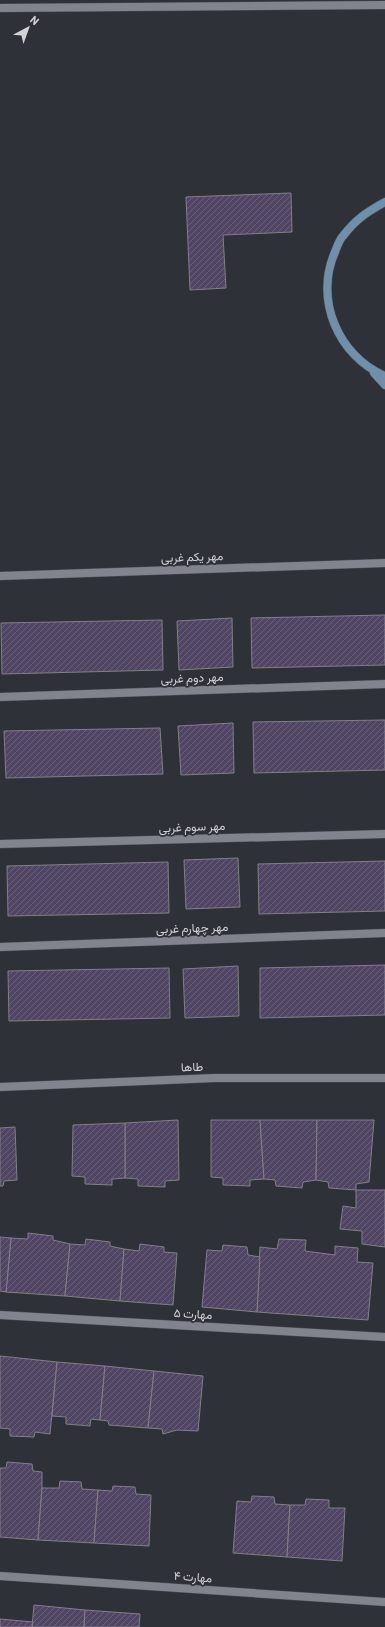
<svg xmlns="http://www.w3.org/2000/svg" width="385" height="1627" font-family="Barlow,Vazirmatn,sans-serif">
<style>
.building{fill:url(#building-hatch);stroke:#817f87}
.lines{fill:none;stroke-linecap:round;stroke-linejoin:round}
.street-casing{stroke:#4b4d53;stroke-width:9}
.secondary-casing{stroke:#4b4d53;stroke-width:9}
.street{stroke:#81848c;stroke-width:8}
.secondary{stroke:#708faa;stroke-width:8}
.labels{text-anchor:middle;stroke-width:3.5;stroke-linejoin:round;paint-order:stroke}
.street-label{font-size:12px;fill:#d2d3d7;stroke:#2f3138}
</style>
<defs>
<pattern id="building-hatch" width="6" height="6" patternUnits="userSpaceOnUse"><rect width="6" height="6" fill="#504663"/><path d="M-1 1l2-2M0 6l6-6M5 7l2-2" fill="none" stroke="#686079"/></pattern>
</defs>
<rect width="100%" height="100%" fill="#2f3138"/>
<g class="building">
<polygon points="291,193 292,232 223,235 226,288 190,290 186,197"/>
<polygon points="385,615 385,665 252,668 251,618"/>
<polygon points="232,618 233,667 179,670 177,621"/>
<polygon points="162,620 163,670 2,674 1,623"/>
<polygon points="385,720 385,770 254,773 253,722"/>
<polygon points="233,723 234,773 181,775 178,726"/>
<polygon points="160,728 163,774 6,778 4,731"/>
<polygon points="238,858 240,907 186,909 184,860"/>
<polygon points="385,861 385,911 259,914 258,864"/>
<polygon points="168,862 169,913 8,916 7,866"/>
<polygon points="385,965 385,1015 260,1018 260,968"/>
<polygon points="238,966 239,1016 185,1018 183,969"/>
<polygon points="169,968 170,1018 9,1021 8,971"/>
<polygon points="178,1120 179,1180 165,1181 165,1187 138,1186 138,1179 125,1178 125,1123"/>
<polygon points="211,1120 260,1120 264,1179 250,1180 250,1186 223,1185 223,1178 211,1177"/>
<polygon points="260,1120 317,1120 316,1180 303,1182 302,1188 276,1186 275,1180 264,1179"/>
<polygon points="317,1120 374,1120 369,1182 356,1184 356,1190 329,1188 328,1182 316,1180"/>
<polygon points="125,1123 125,1178 112,1179 112,1185 85,1184 85,1177 72,1176 73,1125"/>
<polygon points="15,1127 17,1180 4,1181 3,1186 0,1186 0,1128"/>
<polygon points="356,1190 385,1190 385,1247 362,1244 362,1231 340,1229 343,1206 356,1208"/>
<polygon points="28,1233 53,1236 53,1240 70,1244 65,1296 6,1292 11,1238 28,1239"/>
<polygon points="0,1237 11,1238 6,1292 0,1291"/>
<polygon points="86,1239 110,1242 110,1246 124,1249 120,1301 65,1296 70,1244 85,1245"/>
<polygon points="279,1239 306,1240 305,1251 335,1255 335,1246 358,1248 357,1262 373,1263 368,1320 257,1312 260,1247 277,1249"/>
<polygon points="140,1244 164,1247 164,1252 177,1253 173,1305 120,1301 124,1249 139,1251"/>
<polygon points="223,1245 247,1247 248,1255 260,1257 257,1312 202,1307 207,1250 222,1251"/>
<polygon points="0,1356 57,1362 50,1434 35,1432 34,1437 10,1436 10,1429 0,1428"/>
<polygon points="57,1362 105,1366 100,1420 91,1419 90,1426 66,1424 66,1417 52,1416"/>
<polygon points="105,1366 154,1371 148,1428 109,1425 108,1421 100,1420"/>
<polygon points="154,1371 203,1376 198,1431 177,1430 163,1434 162,1429 148,1428"/>
<polygon points="7,1462 32,1464 33,1471 42,1472 42,1488 38,1540 0,1537 0,1468 6,1468"/>
<polygon points="60,1481 81,1482 82,1489 98,1490 94,1543 38,1540 42,1488 59,1488"/>
<polygon points="113,1486 135,1487 136,1494 151,1495 149,1546 94,1543 98,1490 112,1491"/>
<polygon points="252,1496 274,1497 275,1504 290,1505 287,1557 233,1553 237,1501 251,1502"/>
<polygon points="306,1499 329,1500 329,1508 345,1508 342,1561 287,1557 290,1505 305,1505"/>
<polygon points="34,1605 85,1610 84,1627 32,1627"/>
<polygon points="85,1610 140,1614 139,1627 84,1627"/>
<polygon points="0,1619 33,1622 32,1627 0,1627"/>
</g>
<g class="lines">
<g class="street-casing">
<g id="street">
<polyline points="0,8 385,5"/>
<polyline points="0,576 385,563"/>
<polyline points="0,697 385,684"/>
<polyline points="0,844 385,834"/>
<polyline points="0,947 385,933"/>
<polyline points="0,1087 215,1078 385,1078"/>
<polyline points="0,1315 385,1337"/>
<polyline points="0,1576 385,1602"/>
</g>
</g>
<g class="secondary-casing">
<g id="secondary">
<path d="M385,202C367,212 356,219 343,236C339,240 337,247 335,252C314,299 338,356 385,376"/>
<polyline points="374,373 385,385"/>
</g>
</g>
<use href="#street" class="street"/>
<use href="#secondary" class="secondary"/>
</g>
<g class="labels">
<g class="street-label">
<text transform="translate(192 557) rotate(-2)" y="4">مهر یکم غربی</text>
<text transform="translate(192 678) rotate(-2)" y="4">مهر دوم غربی</text>
<text transform="translate(192 827) rotate(-2)" y="4">مهر سوم غربی</text>
<text transform="translate(192 928) rotate(-2)" y="4">مهر چهارم غربی</text>
<text transform="translate(192 1067) rotate(-2)" y="4">طاها</text>
<text transform="translate(193 1314) rotate(3)" y="4">مهارت ۵</text>
<text transform="translate(193 1577) rotate(4)" y="4">مهارت ۴</text>
</g>
</g>
<g transform="translate(28 28) rotate(41)" stroke="#2f3138" stroke-width="3" paint-order="stroke">
<path d="M0-3L7 15L0 10L-7 15Z" fill="#d2d3d7"/>
<text y="-6" font-size="11" font-weight="bold" text-anchor="middle" fill="#d2d3d7">N</text>
</g>
</svg>
